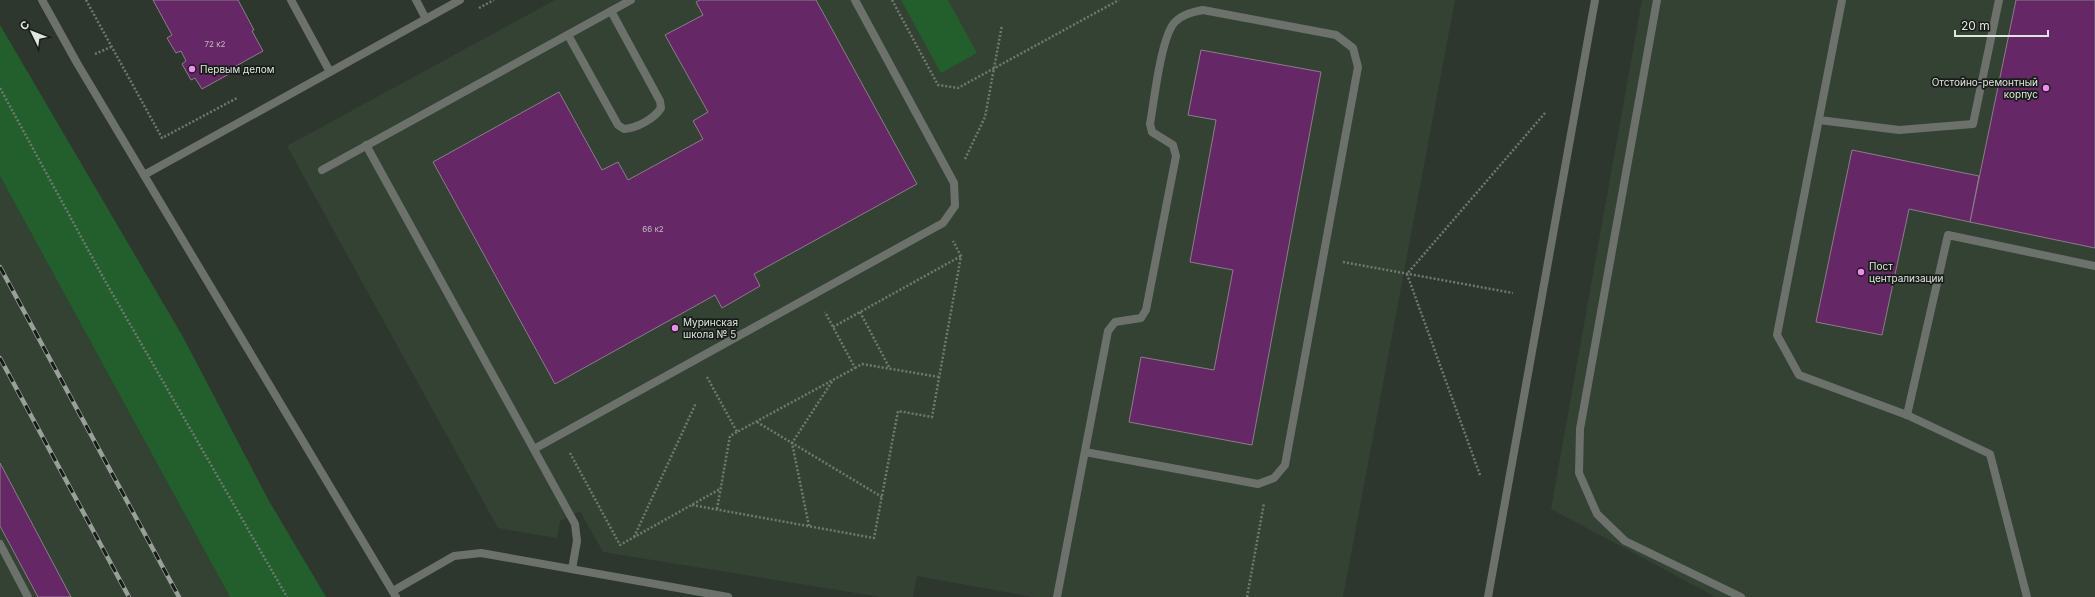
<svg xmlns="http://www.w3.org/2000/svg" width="2095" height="597" font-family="Inter,sans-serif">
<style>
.built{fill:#344234}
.green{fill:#235e2d}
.building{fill:#652766;stroke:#897e88}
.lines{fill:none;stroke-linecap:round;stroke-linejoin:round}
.path{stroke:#707971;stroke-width:2.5;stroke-dasharray:2 2;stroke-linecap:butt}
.lane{stroke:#6c716c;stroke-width:8}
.rail-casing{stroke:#99a099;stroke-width:4.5}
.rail{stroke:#191d19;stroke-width:3;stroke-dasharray:9;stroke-linecap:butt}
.poi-dot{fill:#f28af3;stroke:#191d19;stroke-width:1.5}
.labels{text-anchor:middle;stroke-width:3.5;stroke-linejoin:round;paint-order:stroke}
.number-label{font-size:8px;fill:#c0b6c1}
.poi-label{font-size:10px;fill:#dfe5df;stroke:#191d19;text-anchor:start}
</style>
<rect width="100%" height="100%" fill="#2d372e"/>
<g class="built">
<polygon points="555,0 1455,0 1343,597 1034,597 917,576 913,597 881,597 603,552 580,511 560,521 557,538 498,528 287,146"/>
<polygon points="1642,0 2095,0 2095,597 1716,597 1551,509"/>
<polygon points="0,176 230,597 0,597"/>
</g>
<g class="green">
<polygon points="901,0 948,0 977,53 941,73"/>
<polygon points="0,25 183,337 269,501 326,597 230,597 0,176"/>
</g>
<g class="building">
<polygon points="153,0 238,0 254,30 252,31 263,51 227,71 229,74 202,89 195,78 191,80 182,64 186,61 181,51 176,53 167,38 172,35"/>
<polygon points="700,0 816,0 917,184 754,274 760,286 722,308 715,295 555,384 433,162 559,92 602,170 618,162 628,180 703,139 693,121 708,112 665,35 703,15 696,2"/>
<polygon points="2016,0 2095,0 2095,248 1970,222"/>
<polygon points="1201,50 1321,72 1252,445 1129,422 1141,357 1214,370 1233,270 1190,262 1216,120 1188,115"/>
<polygon points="1852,150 1979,176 1970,222 1909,209 1882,335 1816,322"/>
<polygon points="0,463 71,597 38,597 0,526"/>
</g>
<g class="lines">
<g class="path">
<polyline points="86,0 162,138 237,98"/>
<polyline points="892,0 938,85 958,88 1119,0"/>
<polyline points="479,8 494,0"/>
<polyline points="95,54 111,47"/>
<polyline points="0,88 104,279 287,597"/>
<polyline points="965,159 985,117 1002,25"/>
<polyline points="1343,262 1513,293"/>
<polyline points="860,312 890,369"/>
<polyline points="833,327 961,256"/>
<polyline points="855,368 862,364 939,377"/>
<polyline points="707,377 737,432 855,368 825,312"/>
<polyline points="757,422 882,497"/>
<polyline points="570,453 620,545 720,489"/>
<polyline points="1480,475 1407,274 1545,113"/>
<polyline points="692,505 874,538 898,411 932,417 961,256 953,241"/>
<polyline points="717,509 730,436 737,432"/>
<polyline points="809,526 792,443 833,380"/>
<polyline points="634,537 696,403"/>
<polyline points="1247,597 1264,503"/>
</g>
<g class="lane">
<polyline points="42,0 77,63 396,597"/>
<polyline points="291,0 330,72"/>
<polyline points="416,0 426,19"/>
<polyline points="1657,0 1580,429 1579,473 1597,514 1625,541 1741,597"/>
<polyline points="1842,0 1777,335 1799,375 1907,415 1990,454 2027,597"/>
<path d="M568,35L618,125L624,129C637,128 654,119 661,108L660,101L611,11"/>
<polyline points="1819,120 1899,130 1973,124 1999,0"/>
<polyline points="366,145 575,524 577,541 572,569"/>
<polyline points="322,170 631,0"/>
<polyline points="144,175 460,0"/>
<polyline points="1907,415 1948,235 2095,266"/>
<polyline points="534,449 943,223 955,206 954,183 855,0"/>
<polyline points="0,544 28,597"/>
<polyline points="393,591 454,556 481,553 728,597"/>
<path d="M1057,597L1108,331L1115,322L1141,318L1146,310L1176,156L1173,145L1152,132L1150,124C1154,102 1161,36 1175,22C1183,14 1193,12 1203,10L1336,35L1353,48L1358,67L1285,465L1274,478L1258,484L1085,452"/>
<polyline points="1488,597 1595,0"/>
</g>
<g class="rail-casing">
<g id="rail">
<polyline points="0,267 179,597"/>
<polyline points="0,358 129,597"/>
</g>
</g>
<use href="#rail" class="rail"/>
</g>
<g class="poi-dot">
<circle cx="192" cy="69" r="4"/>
<circle cx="2046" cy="88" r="4"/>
<circle cx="1861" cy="272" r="4"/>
<circle cx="675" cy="328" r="4"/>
</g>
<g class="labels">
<g class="number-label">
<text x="215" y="47">72 к2</text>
<text x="653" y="232">66 к2</text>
</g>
<g class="poi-label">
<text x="200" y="73">Первым делом</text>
<text x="2038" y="86" text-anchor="end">Отстойно-ремонтный<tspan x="2038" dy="12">корпус</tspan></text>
<text x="1869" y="270">Пост<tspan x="1869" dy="12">централизации</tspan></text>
<text x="683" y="326">Муринская<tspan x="683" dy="12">школа № 5</tspan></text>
</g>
</g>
<g transform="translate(32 32) rotate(313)" stroke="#191d19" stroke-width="3" paint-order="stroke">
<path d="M0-3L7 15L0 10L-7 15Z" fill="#dfe5df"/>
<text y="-6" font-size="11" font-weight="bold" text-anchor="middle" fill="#dfe5df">С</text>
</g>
<path d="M1955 30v6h93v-6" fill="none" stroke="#dfe5df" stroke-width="2"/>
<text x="1961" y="30" font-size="12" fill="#dfe5df" stroke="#191d19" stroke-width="3" paint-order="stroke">20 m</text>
</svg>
